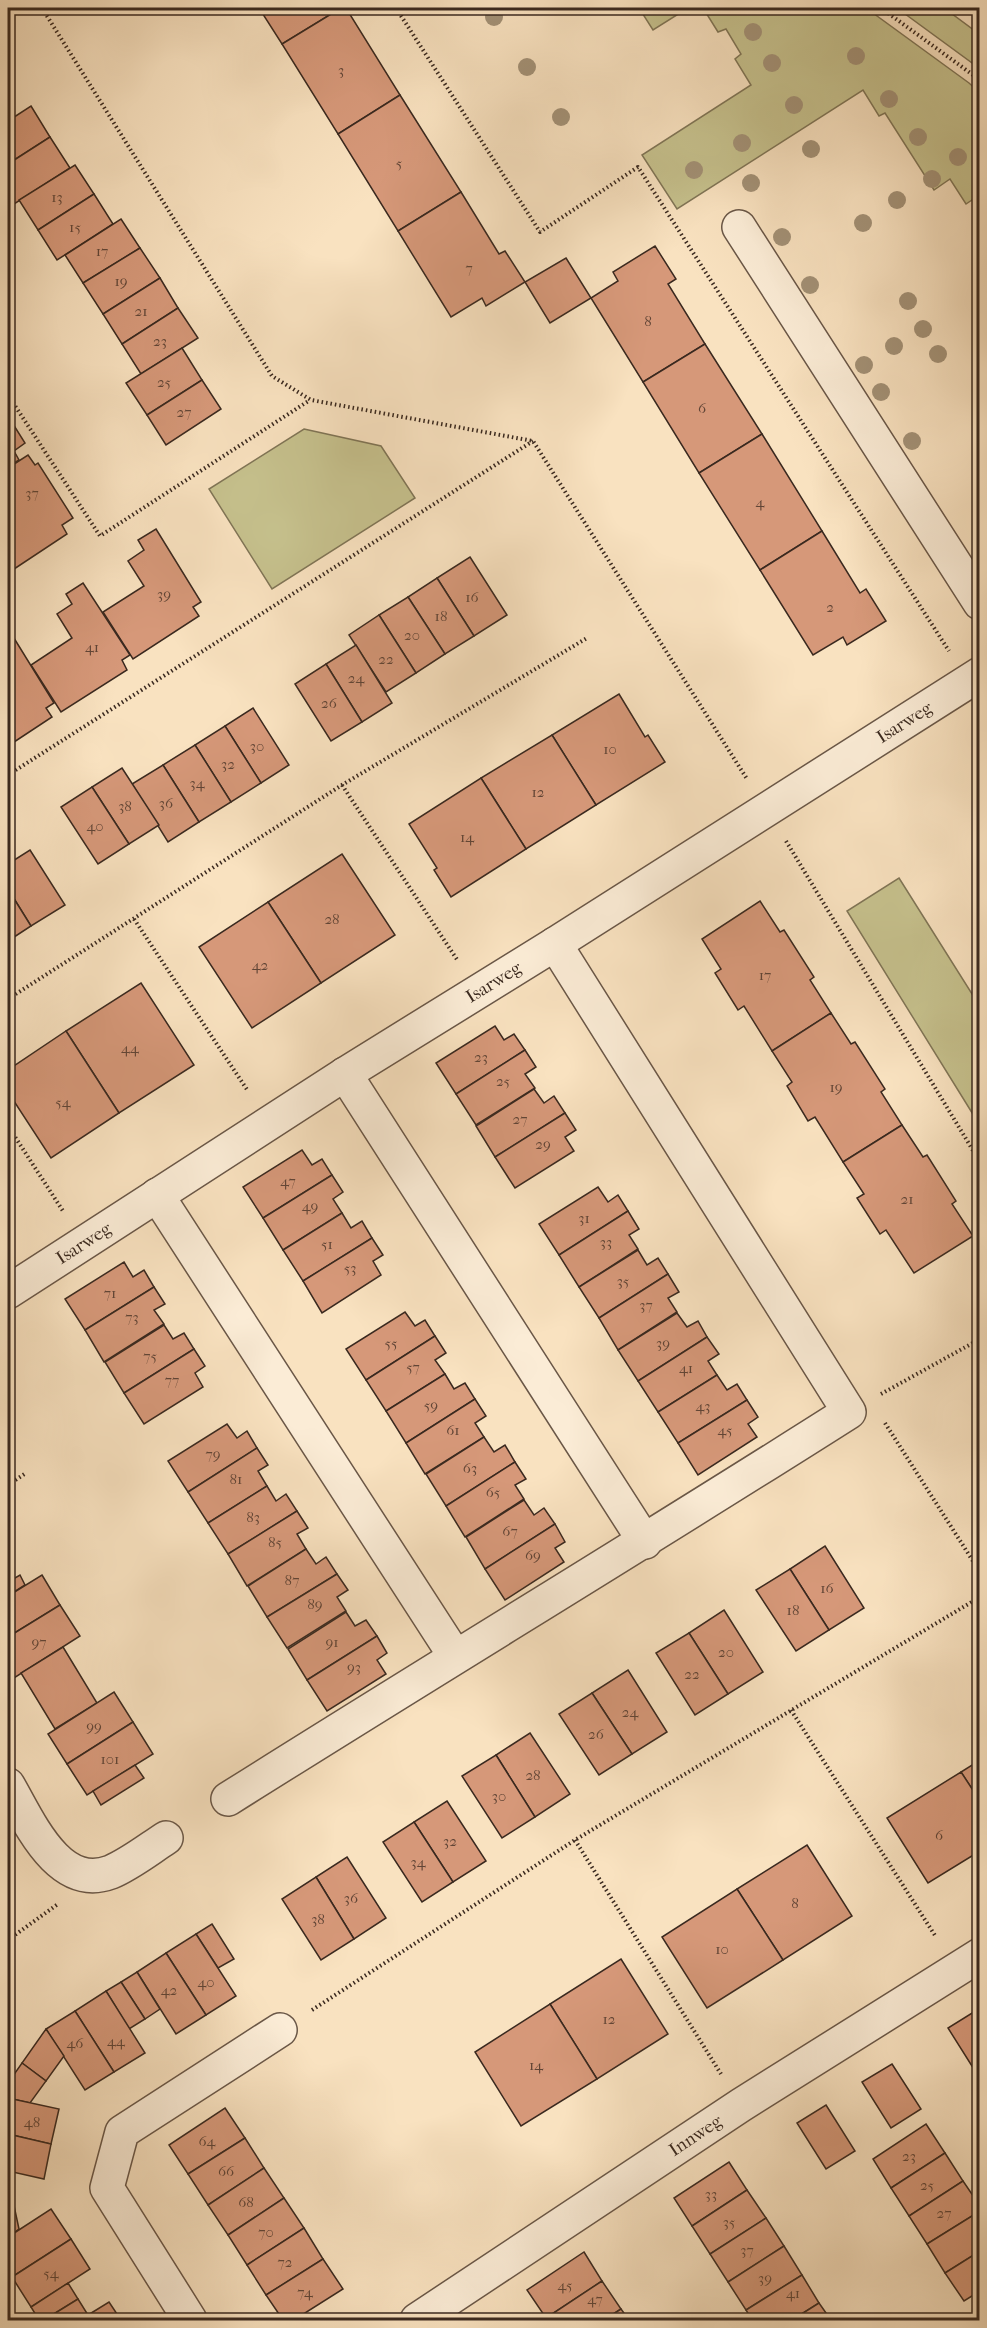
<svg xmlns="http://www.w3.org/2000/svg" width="987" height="2328" font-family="'IM FELL French Canon',serif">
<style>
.green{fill:#c6c18d;stroke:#807556;stroke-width:1.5}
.building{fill:#d69879;stroke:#3a291f;stroke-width:1.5}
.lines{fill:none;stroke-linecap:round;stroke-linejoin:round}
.minor-casing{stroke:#6a5747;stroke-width:36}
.path{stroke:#3a291f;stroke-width:4;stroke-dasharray:1.5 3;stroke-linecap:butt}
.minor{stroke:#fbecd6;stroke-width:33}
.tree{fill:#a39176}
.labels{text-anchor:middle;stroke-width:4.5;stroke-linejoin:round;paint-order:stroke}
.number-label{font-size:15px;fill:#614536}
.street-label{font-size:18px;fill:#3a291f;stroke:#fbecd6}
</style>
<rect width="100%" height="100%" fill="#f9e2c0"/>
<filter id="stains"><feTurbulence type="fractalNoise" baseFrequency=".00333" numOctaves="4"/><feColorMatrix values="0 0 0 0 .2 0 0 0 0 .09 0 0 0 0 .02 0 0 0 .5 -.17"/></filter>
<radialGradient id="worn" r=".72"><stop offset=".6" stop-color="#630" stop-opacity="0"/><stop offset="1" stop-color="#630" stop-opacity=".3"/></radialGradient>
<g class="green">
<polygon points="639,8 688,8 653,30"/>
<polygon points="703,8 866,8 969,83 979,92 979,212 972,200 966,204 950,179 934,190 885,113 879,116 863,90 677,209 642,155 751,85 735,59 741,54 726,29 718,32"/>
<polygon points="897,8 944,8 979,34 979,68"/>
<polygon points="304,429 381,446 415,498 272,589 209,489"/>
<polygon points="899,878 979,1005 979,1124 847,911"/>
</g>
<g class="building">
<polygon points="259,8 341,8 282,44"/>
<polygon points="341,8 346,8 400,95 338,134 282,44"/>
<polygon points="400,95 461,192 398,231 338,134"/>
<polygon points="31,106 50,137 8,164 8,121"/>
<polygon points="50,137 70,168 11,206 8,201 8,164"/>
<polygon points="75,165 94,194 38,230 19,200"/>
<polygon points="461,192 499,254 505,251 525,282 486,306 482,298 451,317 398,231"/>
<polygon points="94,194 113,224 57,260 38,230"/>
<polygon points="121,219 140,248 83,283 65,255"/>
<polygon points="655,246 676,279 668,284 705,344 643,382 591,298 618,281 613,272"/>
<polygon points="140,248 160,278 103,314 83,283"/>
<polygon points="566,258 591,298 550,323 525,282"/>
<polygon points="160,278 178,308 122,344 103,314"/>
<polygon points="178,308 198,338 141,374 122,344"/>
<polygon points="705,344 762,434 699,473 643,382"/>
<polygon points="182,348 202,380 147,415 126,383"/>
<polygon points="202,380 221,409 166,445 147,415"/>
<polygon points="8,416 25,443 14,451 19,460 8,467"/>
<polygon points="762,434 822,531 760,570 699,473"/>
<polygon points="28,455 35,465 38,463 73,518 62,525 67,534 8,573 8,527 11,525 8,519 8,468"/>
<polygon points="156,529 201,602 193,607 199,616 133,659 103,612 144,586 128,561 144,550 138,540"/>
<polygon points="822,531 860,593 866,589 886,621 847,645 843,637 813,655 760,570"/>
<polygon points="470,557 507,615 474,636 437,578"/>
<polygon points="437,578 474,636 445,654 408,597"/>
<polygon points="83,583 130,655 122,660 127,670 61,712 31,665 72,638 57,614 72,604 66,594"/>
<polygon points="408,597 445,654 416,673 379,615"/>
<polygon points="379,615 416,673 386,692 349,635"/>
<polygon points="9,630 54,703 46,708 52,717 8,746"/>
<polygon points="356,645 392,703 362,722 326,664"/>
<polygon points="326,664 362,722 331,741 295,684"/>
<polygon points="619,694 645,737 648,735 665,762 596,805 552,735"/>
<polygon points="253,708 289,765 261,783 225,726"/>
<polygon points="225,726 261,783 231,802 195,745"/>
<polygon points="552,735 596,805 526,849 481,778"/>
<polygon points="195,745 231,802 199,822 163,765"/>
<polygon points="163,765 199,822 168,842 132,784"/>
<polygon points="122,768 159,825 129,844 92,787"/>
<polygon points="481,778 526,849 451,897 434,870 437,868 409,824"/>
<polygon points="92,787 129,844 98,864 61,807"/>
<polygon points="30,850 65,905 31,926 8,889 8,864"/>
<polygon points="342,854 395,935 321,983 268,902"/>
<polygon points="8,889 31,926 8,941"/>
<polygon points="760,901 780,932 784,930 814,977 810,980 831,1013 772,1051 744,1006 738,1010 715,973 721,969 702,939"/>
<polygon points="268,902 321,983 252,1028 199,947"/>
<polygon points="141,983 194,1065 119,1113 66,1031"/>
<polygon points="831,1013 851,1044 855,1042 885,1089 881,1092 902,1125 843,1162 815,1117 808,1121 787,1086 792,1082 772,1051"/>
<polygon points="495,1026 504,1040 514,1034 525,1050 456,1094 436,1063"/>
<polygon points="66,1031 119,1113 51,1158 8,1092 8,1070"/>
<polygon points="525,1050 536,1067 525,1074 535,1088 476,1125 456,1094"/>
<polygon points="534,1089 544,1103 554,1096 565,1113 495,1157 476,1126"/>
<polygon points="565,1113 576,1130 565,1137 574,1151 515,1188 495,1157"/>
<polygon points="902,1125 923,1157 927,1155 956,1201 952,1204 973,1236 914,1273 886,1230 880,1234 857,1198 864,1194 843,1162"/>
<polygon points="302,1150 312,1165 322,1159 332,1175 263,1218 243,1187"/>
<polygon points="332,1175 343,1192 333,1199 342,1213 283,1250 263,1218"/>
<polygon points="598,1187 608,1202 618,1195 628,1211 559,1255 539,1224"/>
<polygon points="628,1211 639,1229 629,1235 638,1249 579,1287 559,1255"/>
<polygon points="342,1213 351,1228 362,1221 372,1238 303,1281 283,1250"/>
<polygon points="372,1238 383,1255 373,1261 381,1275 322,1313 303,1281"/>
<polygon points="638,1250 647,1265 658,1258 668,1274 599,1318 579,1287"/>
<polygon points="124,1262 133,1277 144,1270 154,1287 85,1330 65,1299"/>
<polygon points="668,1274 679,1292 668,1298 677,1312 618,1350 599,1318"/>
<polygon points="154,1287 165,1304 154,1310 164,1324 104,1362 85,1330"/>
<polygon points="405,1312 415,1326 425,1320 435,1336 366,1380 346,1349"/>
<polygon points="677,1313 687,1327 698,1321 707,1337 638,1381 618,1350"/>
<polygon points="164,1325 173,1339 184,1333 194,1349 124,1393 105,1362"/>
<polygon points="435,1336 446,1353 435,1360 445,1374 386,1411 366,1380"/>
<polygon points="707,1337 719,1354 708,1361 717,1375 658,1412 638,1381"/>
<polygon points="194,1349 205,1366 195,1373 203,1387 144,1424 124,1393"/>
<polygon points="445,1374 454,1389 465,1383 475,1399 406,1443 386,1411"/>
<polygon points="717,1375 727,1390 737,1384 747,1400 678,1443 658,1412"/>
<polygon points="475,1399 486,1416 475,1423 484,1437 425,1474 406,1443"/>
<polygon points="747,1400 758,1417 748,1424 757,1437 698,1475 678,1443"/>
<polygon points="227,1424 237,1438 247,1431 257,1448 188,1492 168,1461"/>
<polygon points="484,1437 494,1452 505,1445 515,1462 446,1506 426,1474"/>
<polygon points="257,1448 268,1465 258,1471 267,1486 208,1523 188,1492"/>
<polygon points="515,1462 526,1479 515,1485 524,1499 465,1537 446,1506"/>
<polygon points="267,1486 276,1501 286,1494 297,1511 228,1554 208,1523"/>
<polygon points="524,1500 534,1515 544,1508 555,1524 485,1569 466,1537"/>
<polygon points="297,1511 308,1528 297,1534 306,1549 247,1586 228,1554"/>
<polygon points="555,1524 565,1542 555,1548 564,1562 505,1600 485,1569"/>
<polygon points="825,1546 864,1608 829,1630 790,1569"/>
<polygon points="306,1549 316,1564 326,1557 337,1574 267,1617 248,1586"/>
<polygon points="790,1569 829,1630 796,1651 756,1590"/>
<polygon points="337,1574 348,1590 337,1597 346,1611 287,1648 267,1617"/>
<polygon points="20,1575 25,1585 8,1596 8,1582"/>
<polygon points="42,1575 60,1605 8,1637 8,1596"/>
<polygon points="60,1605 80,1636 14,1678 8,1667 8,1637"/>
<polygon points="724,1610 763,1672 728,1694 689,1633"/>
<polygon points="346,1612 355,1626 366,1620 377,1636 307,1680 288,1649"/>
<polygon points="689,1633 728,1694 695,1715 656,1653"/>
<polygon points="377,1636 387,1653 377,1660 386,1674 327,1711 307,1680"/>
<polygon points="63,1647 97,1703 55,1729 21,1673"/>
<polygon points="628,1670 667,1732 632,1754 592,1693"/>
<polygon points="114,1692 133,1722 67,1764 48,1734"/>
<polygon points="592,1693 632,1754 599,1775 559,1714"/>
<polygon points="133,1722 153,1754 87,1795 67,1764"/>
<polygon points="530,1733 570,1794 535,1817 496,1755"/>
<polygon points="496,1755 535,1817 502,1838 462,1776"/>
<polygon points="980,1760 980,1801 961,1772"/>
<polygon points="135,1765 144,1778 101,1805 93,1791"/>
<polygon points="961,1772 980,1801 980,1851 928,1883 887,1818"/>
<polygon points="447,1801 486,1861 453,1882 414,1822"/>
<polygon points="414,1822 453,1882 422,1902 383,1842"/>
<polygon points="807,1845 852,1916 783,1960 737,1889"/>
<polygon points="347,1857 386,1918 354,1939 316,1877"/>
<polygon points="316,1877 354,1939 321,1960 282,1899"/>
<polygon points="737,1889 783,1960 707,2008 662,1937"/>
<polygon points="212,1924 234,1959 218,1968 196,1934"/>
<polygon points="196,1934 236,1996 206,2015 166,1953"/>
<polygon points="166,1953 206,2015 176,2034 137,1972"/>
<polygon points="621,1959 668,2034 597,2079 550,2004"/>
<polygon points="137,1972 160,2009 145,2019 121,1982"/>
<polygon points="121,1982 145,2019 129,2029 106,1991"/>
<polygon points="106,1991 145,2053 114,2072 75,2011"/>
<polygon points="550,2004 597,2079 521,2126 475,2052"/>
<polygon points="977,2010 980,2013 980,2073 977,2074 948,2028"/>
<polygon points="75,2011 114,2072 85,2090 46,2029"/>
<polygon points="46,2029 64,2056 46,2081 22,2063"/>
<polygon points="22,2063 46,2081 30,2103 8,2098 8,2083"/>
<polygon points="892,2064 921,2109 891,2128 862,2082"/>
<polygon points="8,2098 59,2109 51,2144 8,2134"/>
<polygon points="826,2105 855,2151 826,2169 797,2123"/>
<polygon points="225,2108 245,2138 188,2174 169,2145"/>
<polygon points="926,2124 945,2153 891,2188 873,2159"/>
<polygon points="8,2134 51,2144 44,2179 8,2171"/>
<polygon points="245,2138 264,2168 208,2205 188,2174"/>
<polygon points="945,2153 963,2181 909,2216 891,2188"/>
<polygon points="729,2162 747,2190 692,2226 674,2198"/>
<polygon points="264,2168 284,2198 228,2235 208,2205"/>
<polygon points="8,2173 13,2201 8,2202"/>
<polygon points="963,2181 980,2206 980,2211 927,2244 909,2216"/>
<polygon points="747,2190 766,2218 710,2254 692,2226"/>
<polygon points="284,2198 304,2228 247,2265 228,2235"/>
<polygon points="13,2201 19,2229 8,2237 8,2202"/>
<polygon points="51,2209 71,2239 12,2277 8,2270 8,2237"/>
<polygon points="980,2211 980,2251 945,2273 927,2244"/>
<polygon points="766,2218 784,2246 728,2282 710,2254"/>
<polygon points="304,2228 323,2259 266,2295 247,2265"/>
<polygon points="71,2239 90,2269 31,2307 12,2277"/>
<polygon points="784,2246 802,2275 746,2310 728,2282"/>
<polygon points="980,2251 980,2291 964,2301 945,2273"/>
<polygon points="584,2252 602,2281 546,2318 527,2290"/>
<polygon points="323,2259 343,2289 294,2320 283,2320 266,2295"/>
<polygon points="802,2275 819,2303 792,2320 752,2320 746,2310"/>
<polygon points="602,2281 621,2309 604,2320 548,2320 546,2318"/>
<polygon points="68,2283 78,2299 44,2320 39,2320 31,2307"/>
<polygon points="78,2299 88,2315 80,2320 44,2320"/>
<polygon points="109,2302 121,2320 80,2320 88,2315"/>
<polygon points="819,2303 831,2320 792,2320"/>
<polygon points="621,2309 629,2320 604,2320"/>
</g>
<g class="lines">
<g class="minor-casing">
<g id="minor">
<polyline points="739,227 980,603"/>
<polyline points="345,1074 645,1542"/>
<polyline points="157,1195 455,1656"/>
<path id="s1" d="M8,1292L345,1074L555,944L980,674"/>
<path d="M8,1785C29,1821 58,1892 111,1872C130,1864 149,1849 166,1838"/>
<path d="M228,1799C434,1669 643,1543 849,1412L555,944"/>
<polyline points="190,2320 107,2188 122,2132 280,2030"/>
<path id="s2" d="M417,2320L741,2105L980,1955"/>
</g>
</g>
<g class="path">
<polyline points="42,8 272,376 311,400 533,441 747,779"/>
<polyline points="396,8 540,232 638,167 949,651"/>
<polyline points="881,8 980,80"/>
<polyline points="8,395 100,536 310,400"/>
<polyline points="8,775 533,441"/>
<polyline points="342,785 458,961"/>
<polyline points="786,841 980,1162"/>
<polyline points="134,919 248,1091"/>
<polyline points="8,999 342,785 587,638"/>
<polyline points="8,1126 63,1211"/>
<polyline points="881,1394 980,1339"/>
<polyline points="885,1423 980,1572"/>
<polyline points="8,1485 26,1473"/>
<polyline points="791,1710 936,1937"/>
<polyline points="575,1840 721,2074"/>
<polyline points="8,1940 58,1904"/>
<polyline points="312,2010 575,1840 980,1597"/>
</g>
<use href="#minor" class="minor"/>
</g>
<g class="tree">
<circle cx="494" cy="17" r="9"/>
<circle cx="753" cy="32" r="9"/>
<circle cx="856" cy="56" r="9"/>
<circle cx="772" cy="63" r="9"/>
<circle cx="527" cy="67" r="9"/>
<circle cx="889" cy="99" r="9"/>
<circle cx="794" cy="105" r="9"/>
<circle cx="561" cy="117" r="9"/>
<circle cx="918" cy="137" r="9"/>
<circle cx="742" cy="143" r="9"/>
<circle cx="811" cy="149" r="9"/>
<circle cx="958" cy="157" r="9"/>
<circle cx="694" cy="170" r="9"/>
<circle cx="932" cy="179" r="9"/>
<circle cx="751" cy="183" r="9"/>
<circle cx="897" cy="200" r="9"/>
<circle cx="863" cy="223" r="9"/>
<circle cx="782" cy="237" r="9"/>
<circle cx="810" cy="285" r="9"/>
<circle cx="908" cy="301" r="9"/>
<circle cx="923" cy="329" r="9"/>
<circle cx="894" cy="346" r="9"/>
<circle cx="938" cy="354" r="9"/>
<circle cx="864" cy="365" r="9"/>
<circle cx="881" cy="392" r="9"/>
<circle cx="912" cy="441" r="9"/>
</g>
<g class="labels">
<g class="number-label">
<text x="341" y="75">3</text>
<text x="399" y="168">5</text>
<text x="57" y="202">13</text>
<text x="75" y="232">15</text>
<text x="102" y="256">17</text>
<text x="469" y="273">7</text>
<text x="121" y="286">19</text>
<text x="141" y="316">21</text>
<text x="648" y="326">8</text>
<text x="160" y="346">23</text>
<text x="164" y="387">25</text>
<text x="702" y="413">6</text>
<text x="184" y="417">27</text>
<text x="32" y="498">37</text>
<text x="760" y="507">4</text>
<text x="164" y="599">39</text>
<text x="472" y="602">16</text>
<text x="830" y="612">2</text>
<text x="441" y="621">18</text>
<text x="412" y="640">20</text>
<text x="92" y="652">41</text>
<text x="386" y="664">22</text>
<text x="356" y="683">24</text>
<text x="329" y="708">26</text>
<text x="257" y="751">30</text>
<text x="610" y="754">10</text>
<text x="228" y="769">32</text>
<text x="197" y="788">34</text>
<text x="538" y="797">12</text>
<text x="166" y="808">36</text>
<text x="125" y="811">38</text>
<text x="95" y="831">40</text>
<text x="467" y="842">14</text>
<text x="332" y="924">28</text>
<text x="260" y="970">42</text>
<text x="765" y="980">17</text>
<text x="130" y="1053">44</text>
<text x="481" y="1062">23</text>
<text x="503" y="1086">25</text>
<text x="836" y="1092">19</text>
<text x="63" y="1107">54</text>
<text x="520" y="1124">27</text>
<text x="543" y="1149">29</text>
<text x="288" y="1186">47</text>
<text x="907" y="1204">21</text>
<text x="310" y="1211">49</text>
<text x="584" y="1223">31</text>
<text x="606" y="1247">33</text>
<text x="327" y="1249">51</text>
<text x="350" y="1273">53</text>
<text x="623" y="1286">35</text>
<text x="110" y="1298">71</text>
<text x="646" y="1310">37</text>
<text x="132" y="1322">73</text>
<text x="391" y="1348">55</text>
<text x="663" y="1348">39</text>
<text x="150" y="1361">75</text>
<text x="413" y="1372">57</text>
<text x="686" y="1373">41</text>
<text x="172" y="1385">77</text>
<text x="431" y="1410">59</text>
<text x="703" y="1411">43</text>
<text x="453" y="1435">61</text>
<text x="725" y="1435">45</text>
<text x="213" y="1459">79</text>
<text x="470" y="1473">63</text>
<text x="236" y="1484">81</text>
<text x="493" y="1497">65</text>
<text x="253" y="1522">83</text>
<text x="510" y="1536">67</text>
<text x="275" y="1547">85</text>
<text x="533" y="1560">69</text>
<text x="292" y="1585">87</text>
<text x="827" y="1593">16</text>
<text x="315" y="1609">89</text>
<text x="793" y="1615">18</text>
<text x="39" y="1647">97</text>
<text x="332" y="1647">91</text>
<text x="726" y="1657">20</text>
<text x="354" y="1672">93</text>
<text x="692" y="1679">22</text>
<text x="630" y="1717">24</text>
<text x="94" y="1731">99</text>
<text x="596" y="1739">26</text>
<text x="110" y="1764">101</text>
<text x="533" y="1780">28</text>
<text x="499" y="1801">30</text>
<text x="939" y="1840">6</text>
<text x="450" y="1846">32</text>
<text x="418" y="1867">34</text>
<text x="351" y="1903">36</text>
<text x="795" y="1908">8</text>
<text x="318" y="1924">38</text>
<text x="722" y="1954">10</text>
<text x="206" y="1987">40</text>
<text x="169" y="1995">42</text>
<text x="609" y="2024">12</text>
<text x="116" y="2046">44</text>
<text x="75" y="2048">46</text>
<text x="536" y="2070">14</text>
<text x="32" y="2127">48</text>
<text x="207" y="2146">64</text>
<text x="909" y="2161">23</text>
<text x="226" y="2176">66</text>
<text x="927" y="2190">25</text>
<text x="711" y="2199">33</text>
<text x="246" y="2207">68</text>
<text x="944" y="2218">27</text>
<text x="729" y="2227">35</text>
<text x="266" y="2237">70</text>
<text x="747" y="2255">37</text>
<text x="285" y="2267">72</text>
<text x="51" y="2278">54</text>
<text x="765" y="2283">39</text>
<text x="565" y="2290">45</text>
<text x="305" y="2297">74</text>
<text x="793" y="2298">41</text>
<text x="595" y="2304">47</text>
</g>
<g class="street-label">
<text dy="6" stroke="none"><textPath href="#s1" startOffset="1062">Isarweg</textPath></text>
<text dy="6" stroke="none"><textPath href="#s1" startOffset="576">Isarweg</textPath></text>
<text dy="6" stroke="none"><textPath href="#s1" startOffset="90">Isarweg</textPath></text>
<text dy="6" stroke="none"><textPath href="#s2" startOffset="334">Innweg</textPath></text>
</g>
</g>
<rect width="987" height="2328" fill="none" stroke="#f9e2c0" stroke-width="30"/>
<rect x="9" y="9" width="969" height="2310" fill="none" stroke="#3a291f" stroke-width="3"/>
<rect x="15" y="15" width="957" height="2298" fill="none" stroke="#3a291f" stroke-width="1.5"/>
<rect width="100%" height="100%" filter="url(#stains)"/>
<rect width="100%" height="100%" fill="url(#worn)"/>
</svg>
